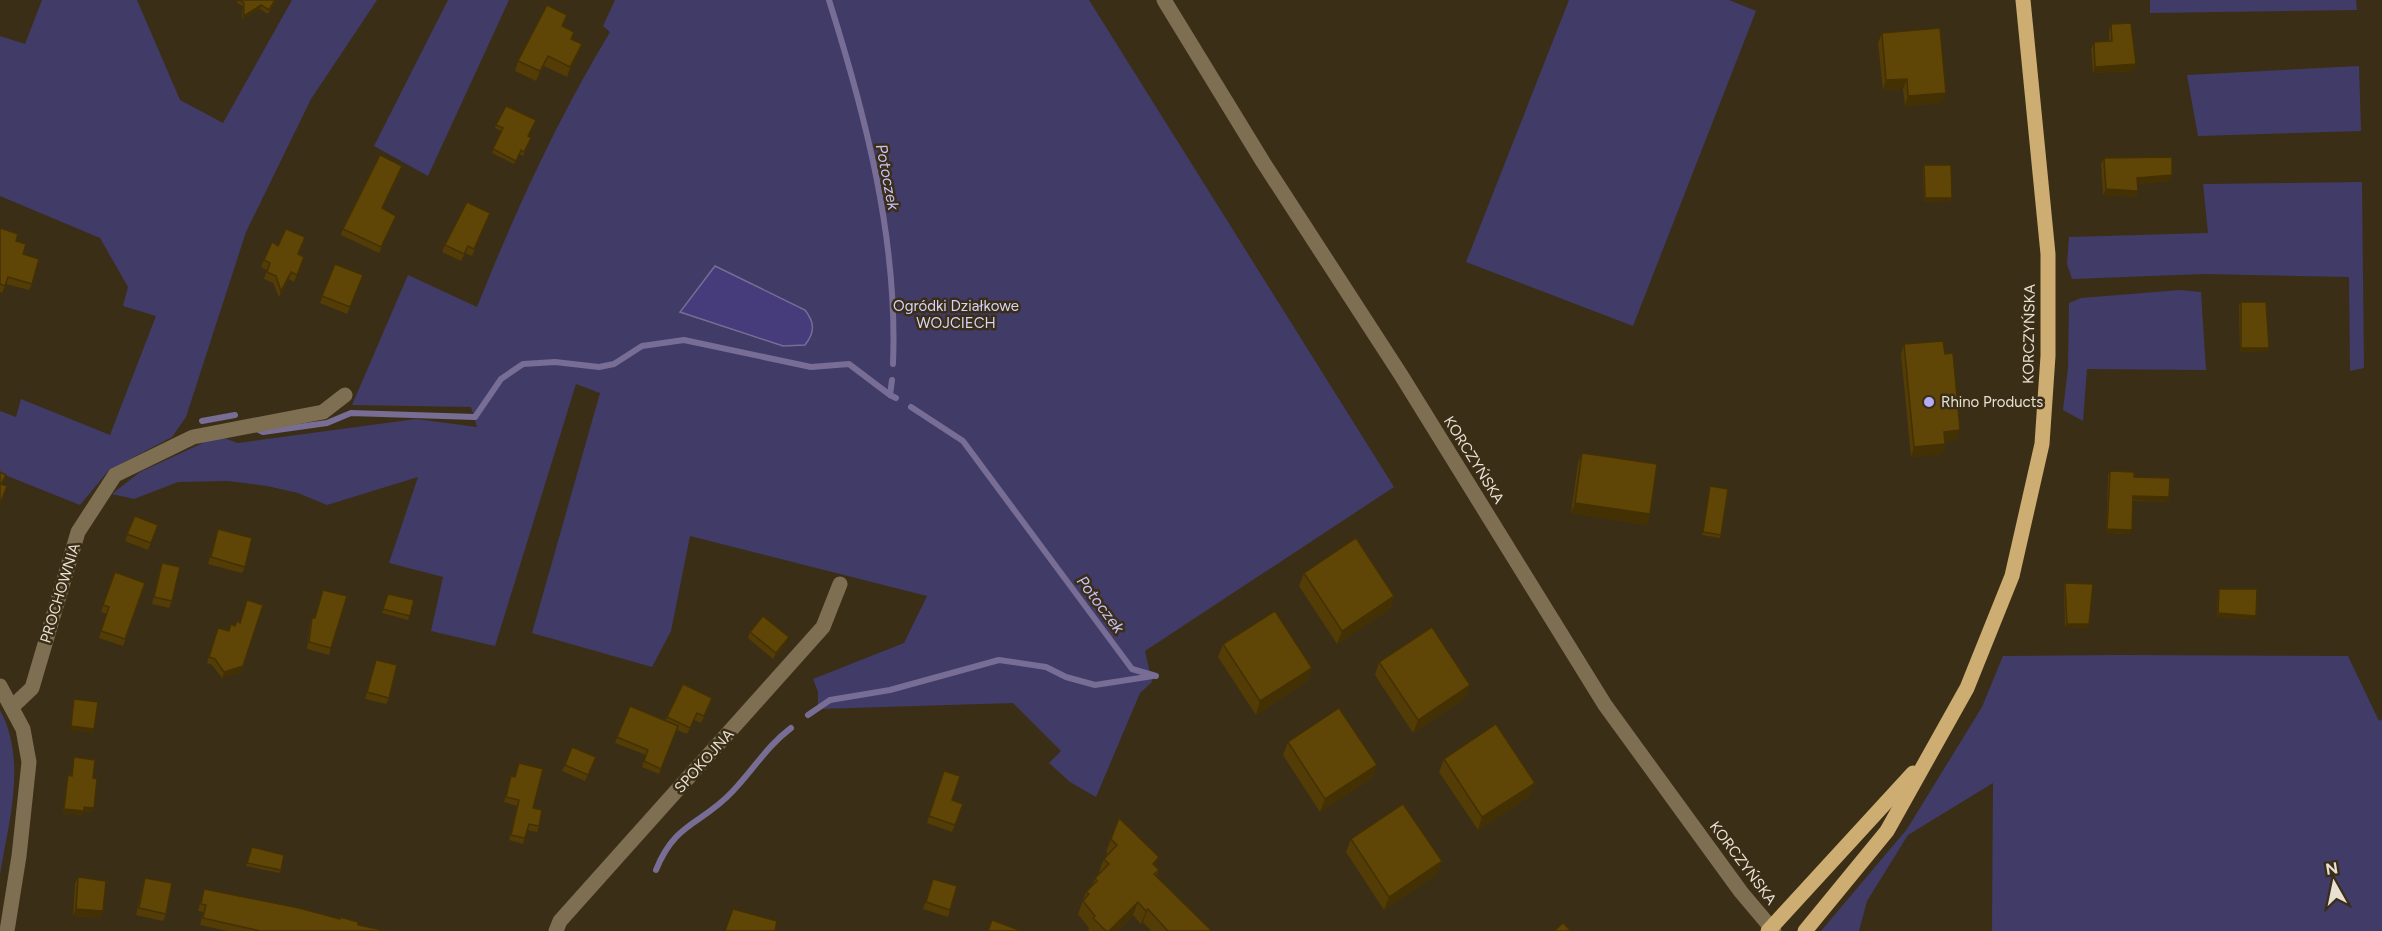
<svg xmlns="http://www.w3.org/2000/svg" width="2382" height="931" font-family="Figtree,sans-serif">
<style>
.green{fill:#413b68}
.water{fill:#473c7b;stroke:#776d95;stroke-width:1.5}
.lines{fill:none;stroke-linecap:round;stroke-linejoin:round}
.stream{stroke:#776d95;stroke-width:6}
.minor{stroke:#7e6f52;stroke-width:15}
.major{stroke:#cdad71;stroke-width:15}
.wall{fill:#533c05}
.shaded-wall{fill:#433104}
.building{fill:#604606;stroke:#433104;stroke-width:1.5}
.poi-dot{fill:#b5acf8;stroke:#3a2e17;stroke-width:2}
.labels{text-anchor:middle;stroke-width:5;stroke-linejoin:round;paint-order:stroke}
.park-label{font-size:15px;fill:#d7d4fb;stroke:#3a2e17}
.street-label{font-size:15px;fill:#e8e0d3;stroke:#3a2e17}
.poi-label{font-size:15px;fill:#e8e0d3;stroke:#3a2e17;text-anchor:start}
.water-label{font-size:16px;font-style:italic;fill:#c7c1fa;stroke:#3a2e17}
</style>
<rect width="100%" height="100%" fill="#3a2e17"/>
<g class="green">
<polygon points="42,0 137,0 180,100 223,123 292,0 377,0 311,99 246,232 186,417 172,437 109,470 80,505 0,473 0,411 16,417 21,399 110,435 156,316 123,306 128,287 100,238 0,196 0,36 25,44"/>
<polygon points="448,0 509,0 428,176 374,146"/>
<path d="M615,0H1089L1394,487L1145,651L1152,682L1140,693L1096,797L1070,782L1049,763L1061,751L1013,703L818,709V692L813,679L904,643L927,596L690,536L671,631L652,667L532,633L600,393L576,384L495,646L431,631L443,577L389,563L418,477L327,505L298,493L267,486L228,481L178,482L134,499L112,494L140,472L218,436L238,443L416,419L477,427L471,407L352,405L408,275L477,307C515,212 557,120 610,32L603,26Z"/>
<polygon points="1569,0 1729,0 1756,11 1633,326 1466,262"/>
<polygon points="2150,0 2356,0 2357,10 2150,13"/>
<polygon points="2359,66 2361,131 2198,136 2187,75"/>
<polygon points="2362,182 2364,368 2350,371 2349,277 2204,274 2072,279 2067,264 2069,237 2208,233 2203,184"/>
<polygon points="2180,290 2201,292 2206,370 2087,369 2083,421 2063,410 2068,368 2069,303 2081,298"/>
<polygon points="2120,655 2348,656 2379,721 2382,719 2382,931 1992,931 1993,783 1908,835 1867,901 1859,931 1821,931 1907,829 1982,707 2003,656"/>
<path d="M0,710C27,760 9,821 0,874Z"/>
</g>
<path class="water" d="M715,266L805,310C815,323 815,332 805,345L783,346L680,312Z"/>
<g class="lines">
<g class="stream">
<path d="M829,0C866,117 898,240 893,364"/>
<polyline points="892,380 890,395 896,398"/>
<polyline points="911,407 963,441 1132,669 1156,676"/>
<polyline points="202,421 235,415"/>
<polyline points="259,430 263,432 327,423 351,413 475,417 501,379 523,364 555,362 599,367 614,364 642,346 684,340 811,367 849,364 890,395"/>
<polyline points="808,715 830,700 890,690 999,660 1046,667 1066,677 1095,685 1153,676"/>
<path d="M656,870C675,822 701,825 732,792C753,770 767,746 791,728"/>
</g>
<g class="minor">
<polyline points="1164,0 1263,162 1401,375 1605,705 1741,892 1774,931"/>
<polyline points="0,686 23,729 29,762 19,856 7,931"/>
<polyline points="12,707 32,688 78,532 115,475 193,437 323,412 345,395"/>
<polyline points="556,931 560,921 823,627 840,584"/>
</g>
<g class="major">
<polyline points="1768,931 1913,773"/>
<polyline points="1805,931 1887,831 1967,688 2012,576 2042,444 2048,356 2048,254 2023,0"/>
</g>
</g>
<g class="wall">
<polygon points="238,0 276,0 268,14 260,9 242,19 243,6 237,3"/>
<polygon points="2111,24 2133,71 2093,73 2091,49 2094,42 2109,41 2109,31"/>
<polygon points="563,26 571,39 578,54 567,77 544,66 536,81 515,71 518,61"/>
<polygon points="1882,33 1942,103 1905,106 1903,89 1883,90 1878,43"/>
<polygon points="496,125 528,136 530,141 523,156 519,154 514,164 492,153 501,131 495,128"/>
<polygon points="2104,158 2170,181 2137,184 2138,191 2136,197 2103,195 2101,164"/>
<polygon points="1924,165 1950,201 1924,202 1923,169"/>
<polygon points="402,166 382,209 396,216 379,253 341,235 343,229"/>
<polygon points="487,220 472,256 465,253 461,261 442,252 445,245"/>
<polygon points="0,228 16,241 23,254 32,284 29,290 6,284 2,293 0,292"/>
<polygon points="278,246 304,257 294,282 289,279 279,297 273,283 264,279 267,270 261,267 264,260"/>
<polygon points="335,264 363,275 347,314 320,303"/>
<polygon points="2241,302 2268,351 2240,352 2239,305"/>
<polygon points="1904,344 1957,440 1945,441 1945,444 1942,454 1911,457 1901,354"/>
<polygon points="1582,453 1650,514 1646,525 1571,513 1578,463"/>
<polygon points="2110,471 2134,477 2169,497 2168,502 2133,501 2130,534 2106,533 2108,475"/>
<polygon points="1710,486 1721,535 1720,538 1702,535"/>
<polygon points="135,516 158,525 148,550 125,541"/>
<polygon points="218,529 245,567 242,573 208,564"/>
<polygon points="162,563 172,601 169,608 152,604 160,569"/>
<polygon points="115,572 145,583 123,646 99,638 107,614 101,612"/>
<polygon points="1304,573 1394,596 1390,609 1337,644 1299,586"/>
<polygon points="2065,583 2088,628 2065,627 2064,586"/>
<polygon points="2219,589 2254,619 2217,617 2218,593"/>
<polygon points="323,590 331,648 329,655 307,649 310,624 312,618 315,618"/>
<polygon points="388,594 414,600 408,620 382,613"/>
<polygon points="750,632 786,644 773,659 748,638"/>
<polygon points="216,634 241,672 222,678 212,665 207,663"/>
<polygon points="1223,644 1312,668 1307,681 1256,715 1218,657"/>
<polygon points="376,660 389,698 386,704 365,699"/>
<polygon points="1379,662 1465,698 1413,733 1375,675"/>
<polygon points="710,705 701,723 694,720 687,734 677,730 659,774 642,767 646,755 615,743 630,706 665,721 667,717"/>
<polygon points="1288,742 1372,778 1320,812 1283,755"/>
<polygon points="74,757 93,778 94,808 93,812 84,811 82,815 63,813 67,779 68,775 71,776"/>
<polygon points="596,757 585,781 562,771 565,765"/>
<polygon points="1444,759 1530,796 1478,830 1439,772"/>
<polygon points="519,763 539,826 537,832 527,830 523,844 509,840 517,806 504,802 511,776 515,777"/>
<polygon points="944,771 952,800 963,804 952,832 927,823"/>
<polygon points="1119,818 1159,870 1156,876 1212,931 1151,931 1143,922 1141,924 1133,915 1117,931 1088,931 1089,928 1078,914 1086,892 1092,886 1095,878 1100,873 1099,872 1104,859 1108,854 1106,852"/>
<polygon points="1351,839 1442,861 1437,874 1384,910 1346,852"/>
<polygon points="252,847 281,870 280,873 246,866"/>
<polygon points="78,877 103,911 100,918 73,916 75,884"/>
<polygon points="145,878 166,914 163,921 136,915 143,884"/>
<polygon points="933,879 957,886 948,917 923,909"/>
<polygon points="204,889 358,925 387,931 227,931 200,925 203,912 198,911"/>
</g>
<g class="shaded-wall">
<polygon points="261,5 260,9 242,19 244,16"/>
<polygon points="582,44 578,54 567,77 570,67"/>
<polygon points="548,56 544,66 536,81 540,71"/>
<polygon points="2136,64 2133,71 2093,73 2095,67"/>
<polygon points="1907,79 1903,89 1883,90 1886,80"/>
<polygon points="1946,93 1942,103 1905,106 1908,96"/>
<polygon points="2172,175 2170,181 2135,184 2137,178"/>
<polygon points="2106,189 2138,191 2136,197 2103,195"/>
<polygon points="1925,198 1952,198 1950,201 1924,202"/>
<polygon points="291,272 289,279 279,297 281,291"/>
<polygon points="2241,348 2269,348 2268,351 2240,352"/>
<polygon points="1960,430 1957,440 1940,442 1944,432"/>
<polygon points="1945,444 1942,454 1911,457 1914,447"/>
<polygon points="2133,496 2169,497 2168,502 2131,500"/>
<polygon points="1575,503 1650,514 1646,525 1571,513"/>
<polygon points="2107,529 2132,530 2130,534 2106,533"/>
<polygon points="1394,596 1390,609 1337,644 1342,631"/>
<polygon points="2218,613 2256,616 2254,619 2217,617"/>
<polygon points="2067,624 2089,624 2088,628 2065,627"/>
<polygon points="789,637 786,644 773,659 776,653"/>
<polygon points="243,666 241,672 222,678 224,672"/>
<polygon points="1312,668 1307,681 1256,715 1260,701"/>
<polygon points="1470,685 1465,698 1413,733 1418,720"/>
<polygon points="71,726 94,729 93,733 69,730"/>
<polygon points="1377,765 1372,778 1320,812 1325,799"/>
<polygon points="1535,783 1530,796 1478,830 1482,817"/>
<polygon points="84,807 94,808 93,812 83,810"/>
<polygon points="64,809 84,811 82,815 63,813"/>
<polygon points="1159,857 1154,870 1153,864"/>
<polygon points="1442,861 1437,874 1384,910 1389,897"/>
<polygon points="1138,902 1133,915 1117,931 1109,931"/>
<polygon points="76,909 103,911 100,918 73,916"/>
<polygon points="1148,909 1143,922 1141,924 1146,911"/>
</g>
<g class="building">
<polygon points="239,0 275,0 269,10 261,5 244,16 244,3"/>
<polygon points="547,5 567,15 562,26 574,32 571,39 582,44 570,67 548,56 540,71 518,61"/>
<polygon points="2131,23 2136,64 2095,67 2094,42 2112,41 2111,24"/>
<polygon points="1940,28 1946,93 1908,96 1907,79 1886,80 1882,33"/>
<polygon points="506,106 536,120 528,136 531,138 524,152 521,150 516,161 493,149 503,128 496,125"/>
<polygon points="380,155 402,166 382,208 396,216 381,247 343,229"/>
<polygon points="2172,157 2172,175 2137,178 2138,191 2106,189 2104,158"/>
<polygon points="1924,165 1951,165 1952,198 1925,198"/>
<polygon points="467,202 490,213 474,249 468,246 464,254 445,245"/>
<polygon points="0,228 18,234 16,241 26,244 23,254 39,259 32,284 8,277 5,286 0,284"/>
<polygon points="286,229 305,237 298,254 304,257 297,275 291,272 281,291 276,276 267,272 270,263 264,260 272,242 278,246"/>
<polygon points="335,264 363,275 350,307 322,296"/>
<polygon points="2241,302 2266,302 2269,348 2241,348"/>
<polygon points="1943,341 1945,354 1953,353 1960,430 1944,432 1945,444 1914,447 1904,344"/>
<polygon points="1582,453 1657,464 1650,514 1575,503"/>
<polygon points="2110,471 2134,472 2134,477 2170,478 2169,497 2133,496 2132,530 2107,529"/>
<polygon points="0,472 6,475 1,484 7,486 0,504"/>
<polygon points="1710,486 1728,489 1721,535 1703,532"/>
<polygon points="135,516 158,525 151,543 127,534"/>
<polygon points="218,529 252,538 245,567 211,557"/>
<polygon points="1356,538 1394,596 1342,631 1304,573"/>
<polygon points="162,563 180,567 172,601 154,597"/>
<polygon points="115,572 145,583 125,639 101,631 109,607 103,605"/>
<polygon points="2065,583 2093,584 2089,624 2067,624"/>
<polygon points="2219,589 2257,589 2256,616 2218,613"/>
<polygon points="323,590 347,596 331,648 309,642 312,618 315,618"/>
<polygon points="388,594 414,600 410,616 383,609"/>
<polygon points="247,600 263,605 243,666 224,672 215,659 209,657 218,628 229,631 231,624 235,626 237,621 240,623"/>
<polygon points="1275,611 1312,668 1260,701 1223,644"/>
<polygon points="763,616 789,637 776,653 750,632"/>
<polygon points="1432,627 1470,685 1418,720 1379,662"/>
<polygon points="376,660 397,665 389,698 367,692"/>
<polygon points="683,684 712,698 704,716 697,713 690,728 667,717"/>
<polygon points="74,699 98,702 94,729 71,726"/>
<polygon points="630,706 678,726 661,769 644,761 648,750 617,737"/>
<polygon points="1339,708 1377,765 1325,799 1288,742"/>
<polygon points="1496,724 1535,783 1482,817 1444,759"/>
<polygon points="572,747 596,757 588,775 565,765"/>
<polygon points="74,757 95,760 93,778 97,779 94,808 84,807 84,811 64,809 68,775 72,776"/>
<polygon points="519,763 543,769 533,808 542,810 539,826 529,824 525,838 511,835 519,800 506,797 511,776 515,777"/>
<polygon points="944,771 960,776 952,800 963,804 955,825 929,816"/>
<polygon points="1403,804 1442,861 1389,897 1351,839"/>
<polygon points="1119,818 1159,857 1153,864 1159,870 1154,874 1212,931 1168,931 1148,909 1146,911 1138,902 1109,931 1106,931 1093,918 1095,916 1083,901 1089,894 1086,892 1097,881 1095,878 1109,864 1104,859 1117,845 1111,839"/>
<polygon points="252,847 284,855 281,870 247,863"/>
<polygon points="78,877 106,881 103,911 76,909"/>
<polygon points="145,878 172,883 166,914 139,908"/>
<polygon points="933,879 957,886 950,910 926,902"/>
<polygon points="204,889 299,908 340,919 340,917 358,922 358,925 387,931 260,931 203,918 206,905 201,904"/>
<polygon points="733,909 777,921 775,931 725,931"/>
<polygon points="992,920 1019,930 1019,931 988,931"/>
<polygon points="1563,923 1571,931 1554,931"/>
</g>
<circle class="poi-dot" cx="1929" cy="402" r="6"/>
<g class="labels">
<g class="park-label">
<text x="956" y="311">Ogródki Działkowe<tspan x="956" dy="17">WOJCIECH</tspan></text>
</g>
<g class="street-label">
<text transform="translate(2029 334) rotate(-89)" y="5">KORCZYŃSKA</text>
<text transform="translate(1474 460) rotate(58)" y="5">KORCZYŃSKA</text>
<text transform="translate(60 593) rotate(-73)" y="5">PROCHOWNIA</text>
<text transform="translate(704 761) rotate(-48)" y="5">SPOKOJNA</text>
<text transform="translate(1743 863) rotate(53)" y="5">KORCZYŃSKA</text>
</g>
<g class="poi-label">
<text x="1941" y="407">Rhino Products</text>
</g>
<g class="water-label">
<text transform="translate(888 177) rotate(79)" y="6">Potoczek</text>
<text transform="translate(1101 604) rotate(53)" y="6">Potoczek</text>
</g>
</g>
<g transform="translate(2334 883) rotate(351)" stroke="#3a2e17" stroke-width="4.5" paint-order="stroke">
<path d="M0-4.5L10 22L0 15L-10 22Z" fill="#e8e0d3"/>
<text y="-9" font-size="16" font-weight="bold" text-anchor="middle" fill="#e8e0d3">N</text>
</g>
</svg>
